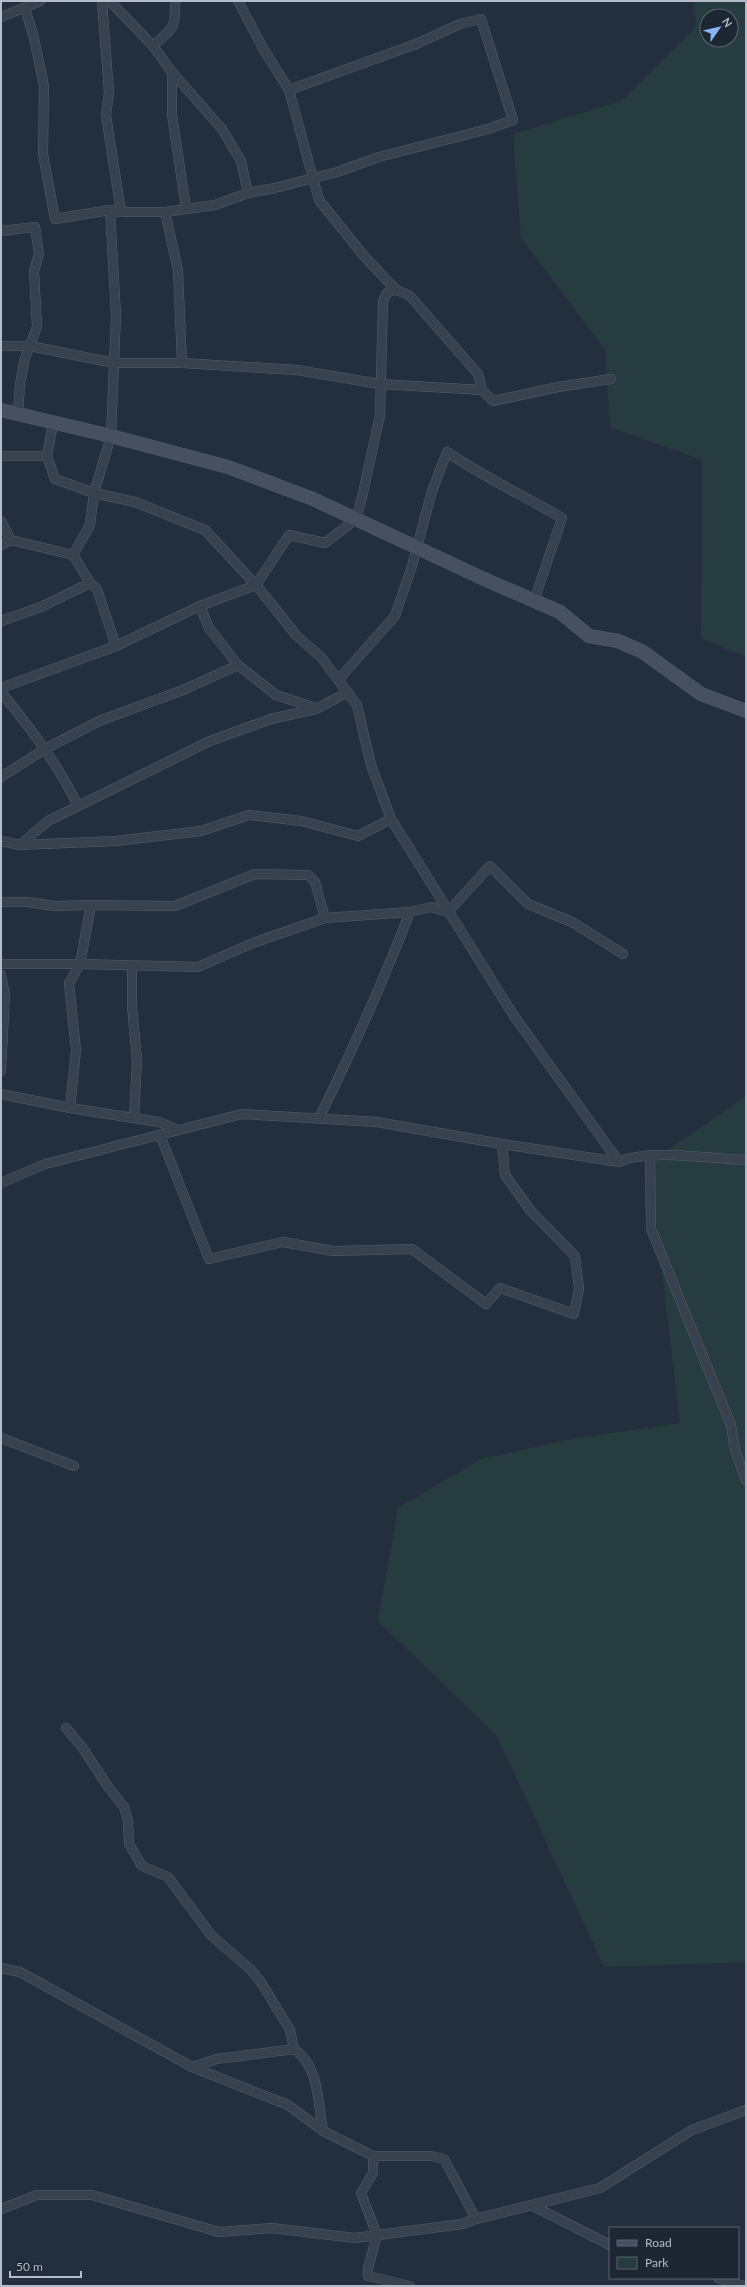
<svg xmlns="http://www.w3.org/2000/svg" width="747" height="2287" font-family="Lato,sans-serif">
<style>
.green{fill:#263c3f;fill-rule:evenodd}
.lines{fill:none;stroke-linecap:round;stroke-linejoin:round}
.street-casing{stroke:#565f6c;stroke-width:10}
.secondary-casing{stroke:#565f6c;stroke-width:14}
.street{stroke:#38414e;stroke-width:9}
.secondary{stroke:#465061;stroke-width:13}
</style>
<rect width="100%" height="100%" fill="#242f3e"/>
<g class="green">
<path d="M694,1H746V657L701,638L702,460L610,427L605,350L521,238L513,134L621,101L696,27ZM707,16H731V40H707Z"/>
<polygon points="746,1096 746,1962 604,1967 497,1736 378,1621 398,1508 481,1459 572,1439 680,1423 649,1163"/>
</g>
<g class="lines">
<g class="street-casing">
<g id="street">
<polyline points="102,1 109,93 106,115 121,212"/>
<polyline points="110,1 153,46 172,72 222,129 241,161 248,193"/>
<polyline points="25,8 34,38 44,86 43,154 55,219 110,210"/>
<polyline points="1,17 40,1"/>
<path d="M153,46C173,28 176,29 175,1"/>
<polyline points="172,72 172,115 186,208"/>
<polyline points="289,90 319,200 364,256 395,289 410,296 478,374 482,390"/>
<polyline points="165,212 178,270 182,363"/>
<polyline points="1,231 35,227 39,254 34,271 37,327 25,358 20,384 18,414"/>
<polyline points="1,346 30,346 114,363 182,363 297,370 380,384 482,390 493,401 558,387 611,379"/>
<polyline points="53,423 47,456 55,479 94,493 135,502 205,530 256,585 297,636 321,657 357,705 371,765 391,819"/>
<polyline points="1,456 47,456"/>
<polyline points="1,521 11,540 73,555 90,583"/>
<polyline points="1,545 11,540"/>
<polyline points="73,555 90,525 94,493 111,436 116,315 110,210 121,212 165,212 215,205 248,193 275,188 337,172 379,157 488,129 513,120 481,19 460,24 416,44 289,90 264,50 238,1"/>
<polyline points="1,621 41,607 90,583 97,589 116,646"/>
<polyline points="238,665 276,695 316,708"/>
<path d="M339,679L395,616L412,566L432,491L447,452C484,477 524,496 562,518L534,601"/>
<polyline points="1,688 116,646 200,606 256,585 289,535 325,543 356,519 363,493 380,415 383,301 387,293 395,289"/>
<path d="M1,692C30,728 58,764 78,806"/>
<polyline points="1,777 45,749 99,721 183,690 238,665 209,628 200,606"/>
<polyline points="1,841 20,845 48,821 210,741 271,719 316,709 348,692"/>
<polyline points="20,845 116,841 201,831 249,815 301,821 358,836 391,819 514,1016 619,1162"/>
<polyline points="1,902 27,902 55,906 91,905"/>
<polyline points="1,964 80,964 198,967 253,943 325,918 410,912 431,907 448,912 490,866 528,904 572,922 623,954"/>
<polyline points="132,966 132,1006 137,1061 134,1117"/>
<polyline points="1,975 5,995 1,1071"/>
<polyline points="1,1094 70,1108 159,1122 176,1129"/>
<polyline points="70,1108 76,1050 69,983 80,964 91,905 175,906 255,874 308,875 315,882 325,918"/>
<path d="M319,1118C352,1051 383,982 410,912"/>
<polyline points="160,1135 209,1259 283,1242 333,1251 412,1249 486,1304 500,1288 574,1314 579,1288 575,1256 530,1210 505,1175 502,1144"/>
<polyline points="650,1155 651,1229 731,1425 735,1450 746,1480"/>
<path d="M1,1183L45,1164L242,1114L377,1122L502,1144L619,1162C648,1148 713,1159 746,1160"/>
<polyline points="1,1438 74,1466"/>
<polyline points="66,1728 82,1747 109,1788 124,1807 128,1821 129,1844 142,1866 168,1877 211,1935 250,1969 261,1982 290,2030 294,2049"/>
<polyline points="1,1968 20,1972 192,2067 288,2105 323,2131 373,2156 431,2156 444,2159 476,2219 600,2188 692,2130 746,2110"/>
<path d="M192,2067L217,2059L294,2049C319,2065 318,2103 323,2131"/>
<polyline points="373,2156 373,2173 361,2193 377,2235 368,2268 368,2276 410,2286"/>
<polyline points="531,2205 610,2245"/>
<polyline points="1,2209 37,2195 92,2195 219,2232 272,2228 355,2238 462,2224 476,2219"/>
<polyline points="718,2278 744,2286"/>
</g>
</g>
<g class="secondary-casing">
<polyline id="secondary" points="1,410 111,436 228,467 313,499 484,579 560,612 589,636 618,641 643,652 701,694 746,711"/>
</g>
<use href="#street" class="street"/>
<use href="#secondary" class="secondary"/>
</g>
<rect width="747" height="2287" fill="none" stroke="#b4bcc9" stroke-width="4"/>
<rect x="609" y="2227" width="130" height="52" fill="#1d2633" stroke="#59626f"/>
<rect x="617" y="2240" width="20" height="6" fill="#465061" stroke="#59626f"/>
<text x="645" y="2247" font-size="12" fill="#b4bcc9">Road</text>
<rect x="617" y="2257" width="20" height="12" fill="#263c3f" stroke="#59626f"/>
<text x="645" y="2267" font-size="12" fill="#b4bcc9">Park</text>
<g transform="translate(719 28) rotate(56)"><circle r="19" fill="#1d2633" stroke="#59626f"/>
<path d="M0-3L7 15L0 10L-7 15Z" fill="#8ab4f8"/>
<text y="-6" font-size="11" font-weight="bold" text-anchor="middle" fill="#b4bcc9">N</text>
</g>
<path d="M10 2271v6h71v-6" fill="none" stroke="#b4bcc9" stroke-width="2"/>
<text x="16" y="2271" font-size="12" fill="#b4bcc9" stroke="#1d2633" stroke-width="3" paint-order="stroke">50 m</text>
</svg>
